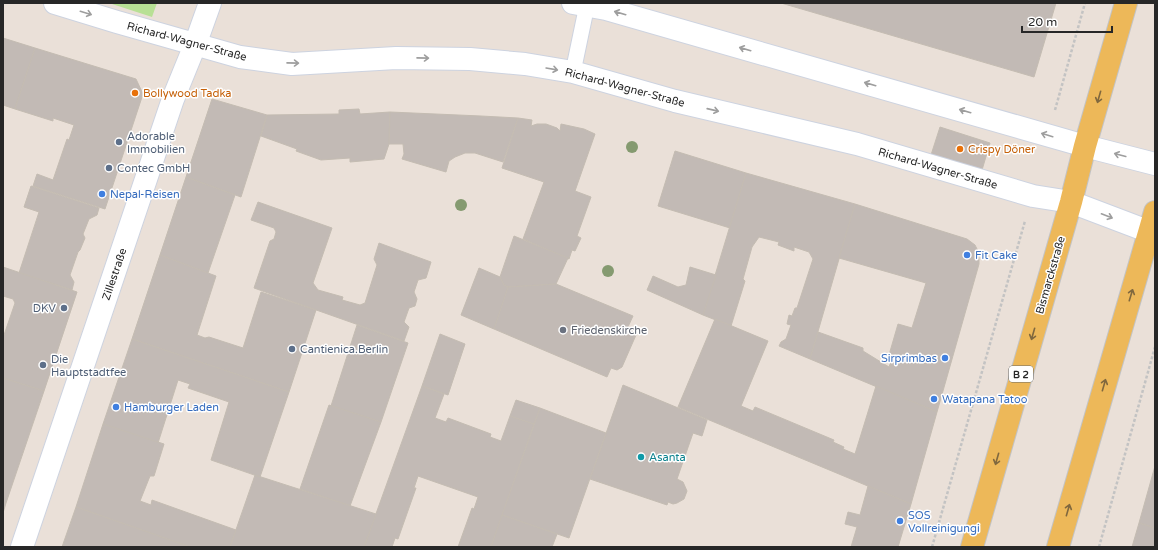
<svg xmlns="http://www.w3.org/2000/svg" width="1158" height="550" font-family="'Varela Round',sans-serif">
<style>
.green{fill:#b8e095}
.building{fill:#c2bab5;stroke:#c4bcb2}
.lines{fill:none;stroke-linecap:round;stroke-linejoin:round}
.service-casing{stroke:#cdd3e0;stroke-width:17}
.minor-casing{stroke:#cdd3e0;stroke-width:24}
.tertiary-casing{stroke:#cdd3e0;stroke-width:24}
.primary-casing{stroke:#c3c3c3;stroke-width:24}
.path{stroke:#c3c3c3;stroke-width:2.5;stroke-dasharray:3 2;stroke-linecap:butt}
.service{stroke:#fff;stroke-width:15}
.minor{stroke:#fff;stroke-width:22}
.tertiary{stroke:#fff;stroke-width:22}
.primary{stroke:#edb859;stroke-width:22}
.tree{fill:#859a70}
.oneway{stroke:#9e9e9e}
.oneway2{stroke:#80683e}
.food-dot{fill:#e8710a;stroke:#fff;stroke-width:1.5}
.service-dot{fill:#5c6f8a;stroke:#fff;stroke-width:1.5}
.shop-dot{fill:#3f7fe0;stroke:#fff;stroke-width:1.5}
.worship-dot{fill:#6b7280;stroke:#fff;stroke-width:1.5}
.culture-dot{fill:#0f9aa8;stroke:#fff;stroke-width:1.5}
.labels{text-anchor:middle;stroke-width:3;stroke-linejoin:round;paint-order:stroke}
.shield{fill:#fff;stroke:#686868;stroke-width:1}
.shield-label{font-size:10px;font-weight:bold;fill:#272727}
.street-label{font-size:11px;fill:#272727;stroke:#fff}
.food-label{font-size:11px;fill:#c56008;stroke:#fff;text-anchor:start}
.service-label{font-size:11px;fill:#4e5e75;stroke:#fff;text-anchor:start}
.shop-label{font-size:11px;fill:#366cbe;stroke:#fff;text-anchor:start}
.worship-label{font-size:11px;fill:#5b616d;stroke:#fff;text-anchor:start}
.culture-label{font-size:11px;fill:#0d838f;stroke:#fff;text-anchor:start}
</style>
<rect width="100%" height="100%" fill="#eae0d8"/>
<polygon class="green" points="109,3 157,3 152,17"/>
<g class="building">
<polygon points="781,3 1056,3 1034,77"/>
<polygon points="3,38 35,48 15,109 3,105"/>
<polygon points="35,48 136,79 143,94 105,209 33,186 37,174 53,180 67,139 69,140 74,125 53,118 53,121 15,109"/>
<polygon points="212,99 267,115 241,197 186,177"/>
<polygon points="359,109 360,114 390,112 389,144 384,159 350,162 350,158 321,160 296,151 297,149 261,136 267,115 339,114 339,110"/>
<polygon points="390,112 481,116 518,118 503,162 475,153 465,153 455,157 449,161 446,172 402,159 404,154 403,144 389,144"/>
<polygon points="518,118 532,120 531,126 537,124 546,124 557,128 560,131 561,124 584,129 595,134 575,191 591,197 577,236 581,238 575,251 572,250 569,259 523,239 544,182 502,168"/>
<polygon points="940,127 990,143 982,170 931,155"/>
<polygon points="675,151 746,173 730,228 658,206"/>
<polygon points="746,173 855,204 810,359 779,346 781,342 786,339 791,325 787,324 789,315 792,316 795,308 797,308 813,259 809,252 794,247 794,251 778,245 779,242 759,237 752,247 743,279 745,281 731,326 703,315"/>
<polygon points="186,177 235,195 208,273 160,255"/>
<polygon points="31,186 99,208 97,215 89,219 83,234 85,238 80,250 78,252 70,275 74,282 72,290 19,273 39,212 24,207"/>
<polygon points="258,202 332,228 313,283 318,290 343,297 342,300 360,305 365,303 377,265 374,259 379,243 431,262 426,278 418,280 414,292 417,299 415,306 409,308 404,322 409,327 404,341 254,288 270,241 274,239 276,232 274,228 251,220"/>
<polygon points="855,204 967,239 975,245 979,253 979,264 937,412 810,359 818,332 863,348 863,351 889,367 893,356 889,355 898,324 912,328 926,283 839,258"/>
<polygon points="514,236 568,258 556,284 508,287 504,285 500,277"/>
<polygon points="160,255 216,276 197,335 205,338 209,337 243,348 261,292 316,310 289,392 132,339"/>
<polygon points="3,267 77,292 44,391 3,378 3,338 15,303 13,299 3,296"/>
<polygon points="690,267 716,275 703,315 647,290 653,276 678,287 686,285"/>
<polygon points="479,268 500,277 504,285 508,287 494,329 461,315"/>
<polygon points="556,284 633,316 627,329 633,331 636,335 622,367 617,370 611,368 607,377 494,329 508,287"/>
<polygon points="715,319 768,341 741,406 753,411 755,407 834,440 833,442 844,447 843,449 855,454 876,386 937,412 911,504 678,407"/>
<polygon points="357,325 408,343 381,422 331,406"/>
<polygon points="440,334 465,344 448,395 422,386"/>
<polygon points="132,339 289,392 260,477 211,460 229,402 188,388 190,384 178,380 158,443 103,424"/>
<polygon points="3,378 44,391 6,503 3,502"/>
<polygon points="623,385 707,420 702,436 693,433 677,479 683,482 687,491 684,499 677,503 673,504 668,502 667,505 590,479"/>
<polygon points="422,386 444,394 435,418 446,422 448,418 491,434 490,437 501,441 510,416 534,424 491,547 458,547 472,508 474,509 478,497 418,476 414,488 416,488 398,539 395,538 392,547 364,547"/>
<polygon points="516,400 540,408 534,424 510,416"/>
<polygon points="329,405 381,422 350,506 300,489"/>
<polygon points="540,408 606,433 569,538 502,515"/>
<polygon points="103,424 164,444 154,476 150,476 140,501 151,505 152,500 236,530 230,547 190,547 76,507"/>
<polygon points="1155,466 1155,528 1139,523"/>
<polygon points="255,475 376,514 364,547 230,547"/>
<polygon points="868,486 911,504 898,547 851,547 857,527 845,524 848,512 860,515"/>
<polygon points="3,502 6,503 3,513"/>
<polygon points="76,507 142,530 190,547 62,547"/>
<polygon points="502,515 557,534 552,547 491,547"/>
<polygon points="1139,523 1155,528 1155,547 1132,547"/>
</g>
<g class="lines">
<g class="service-casing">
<polyline id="service" points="573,72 587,5"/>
</g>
<g class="minor-casing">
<polyline id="minor" points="22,547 173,99 195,45 210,3"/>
</g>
<g class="tertiary-casing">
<g id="tertiary">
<polyline points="55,3 117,22 240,57 292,64 396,58 470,59 525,64 573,72 675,101 857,144 1033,196 1071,202 1150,232"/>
<polyline points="573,3 606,9 1085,146 1155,164"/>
</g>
</g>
<g class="primary-casing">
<g id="primary">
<polyline points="972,547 1071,202 1085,146 1126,3"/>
<polyline points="1058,547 1155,212"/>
</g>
</g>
<g class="path">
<polyline points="1055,110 1085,3"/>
<polyline points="932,547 1025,221"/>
<polyline points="1099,547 1155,347"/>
</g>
<use href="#service" class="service"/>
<use href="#minor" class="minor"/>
<use href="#tertiary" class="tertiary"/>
<use href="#primary" class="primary"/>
</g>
<g class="tree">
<circle cx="632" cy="147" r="6"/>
<circle cx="461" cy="205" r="6"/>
<circle cx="608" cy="271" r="6"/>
</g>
<defs><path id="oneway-shaft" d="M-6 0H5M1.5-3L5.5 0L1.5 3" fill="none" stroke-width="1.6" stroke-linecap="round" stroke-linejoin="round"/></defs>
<g class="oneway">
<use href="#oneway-shaft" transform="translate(86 13) rotate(17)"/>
<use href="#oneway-shaft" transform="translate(620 13) rotate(-164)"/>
<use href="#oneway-shaft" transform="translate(745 49) rotate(-164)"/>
<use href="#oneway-shaft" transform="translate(423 58) rotate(1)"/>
<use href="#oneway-shaft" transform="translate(293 63) rotate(1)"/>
<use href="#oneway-shaft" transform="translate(552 69) rotate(10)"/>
<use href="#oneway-shaft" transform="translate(870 84) rotate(-164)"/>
<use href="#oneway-shaft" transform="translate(713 110) rotate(13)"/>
<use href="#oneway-shaft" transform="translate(965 111) rotate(-164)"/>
<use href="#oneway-shaft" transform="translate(1047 135) rotate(-163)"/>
<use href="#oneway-shaft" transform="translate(1120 155) rotate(-165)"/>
<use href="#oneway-shaft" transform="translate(1107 216) rotate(21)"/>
</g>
<g class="oneway2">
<use href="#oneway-shaft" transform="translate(1099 97) rotate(106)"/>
<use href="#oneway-shaft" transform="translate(1131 295) rotate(-73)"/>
<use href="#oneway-shaft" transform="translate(1033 334) rotate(106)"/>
<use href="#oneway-shaft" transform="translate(1104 385) rotate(-74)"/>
<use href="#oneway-shaft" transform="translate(997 459) rotate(106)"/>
<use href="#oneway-shaft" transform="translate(1068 510) rotate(-74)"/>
</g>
<g class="food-dot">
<circle cx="135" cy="93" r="4"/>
<circle cx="960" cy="149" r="4"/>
</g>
<g class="service-dot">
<circle cx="119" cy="142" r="4"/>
<circle cx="109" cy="168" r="4"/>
<circle cx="64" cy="308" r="4"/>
<circle cx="292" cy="349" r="4"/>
<circle cx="43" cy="365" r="4"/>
</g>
<g class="shop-dot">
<circle cx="102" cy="194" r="4"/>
<circle cx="967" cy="255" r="4"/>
<circle cx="945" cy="358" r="4"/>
<circle cx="934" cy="399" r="4"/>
<circle cx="116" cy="407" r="4"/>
<circle cx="900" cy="521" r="4"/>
</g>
<circle class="worship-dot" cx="563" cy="330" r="4"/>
<circle class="culture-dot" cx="641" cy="457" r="4"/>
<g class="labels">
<rect class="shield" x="1009" y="366" width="24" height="16" rx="3"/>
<g class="shield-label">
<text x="1021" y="378">B 2</text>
</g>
<g class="street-label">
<text transform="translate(187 41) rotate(15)" y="4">Richard-Wagner-Straße</text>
<text transform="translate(625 87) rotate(15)" y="4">Richard-Wagner-Straße</text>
<text transform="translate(938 168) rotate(16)" y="4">Richard-Wagner-Straße</text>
<text transform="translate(114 274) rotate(-71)" y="4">Zillestraße</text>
<text transform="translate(1050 275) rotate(-74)" y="4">Bismarckstraße</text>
</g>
<g class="food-label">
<text x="143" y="97">Bollywood Tadka</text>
<text x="968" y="153">Crispy Döner</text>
</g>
<g class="service-label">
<text x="127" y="140">Adorable<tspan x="127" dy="13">Immobilien</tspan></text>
<text x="117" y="172">Contec GmbH</text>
<text x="56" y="312" text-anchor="end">DKV</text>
<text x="300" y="353">Cantienica.Berlin</text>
<text x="51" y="363">Die<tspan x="51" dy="13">Hauptstadtfee</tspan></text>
</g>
<g class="shop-label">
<text x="110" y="198">Nepal-Reisen</text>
<text x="975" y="259">Fit Cake</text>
<text x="937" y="362" text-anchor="end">Sirprimbas</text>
<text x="942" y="403">Watapana Tatoo</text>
<text x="124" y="411">Hamburger Laden</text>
<text x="908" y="519">SOS<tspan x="908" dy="13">Vollreinigungi</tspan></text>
</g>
<g class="worship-label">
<text x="571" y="334">Friedenskirche</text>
</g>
<g class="culture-label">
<text x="649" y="461">Asanta</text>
</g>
</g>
<rect width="1158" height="550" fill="none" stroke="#272727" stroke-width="8"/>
<path d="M1022 26v6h90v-6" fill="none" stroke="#272727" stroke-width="2"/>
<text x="1028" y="26" font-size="12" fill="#272727" stroke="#ffffff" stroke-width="3" paint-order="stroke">20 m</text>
</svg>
